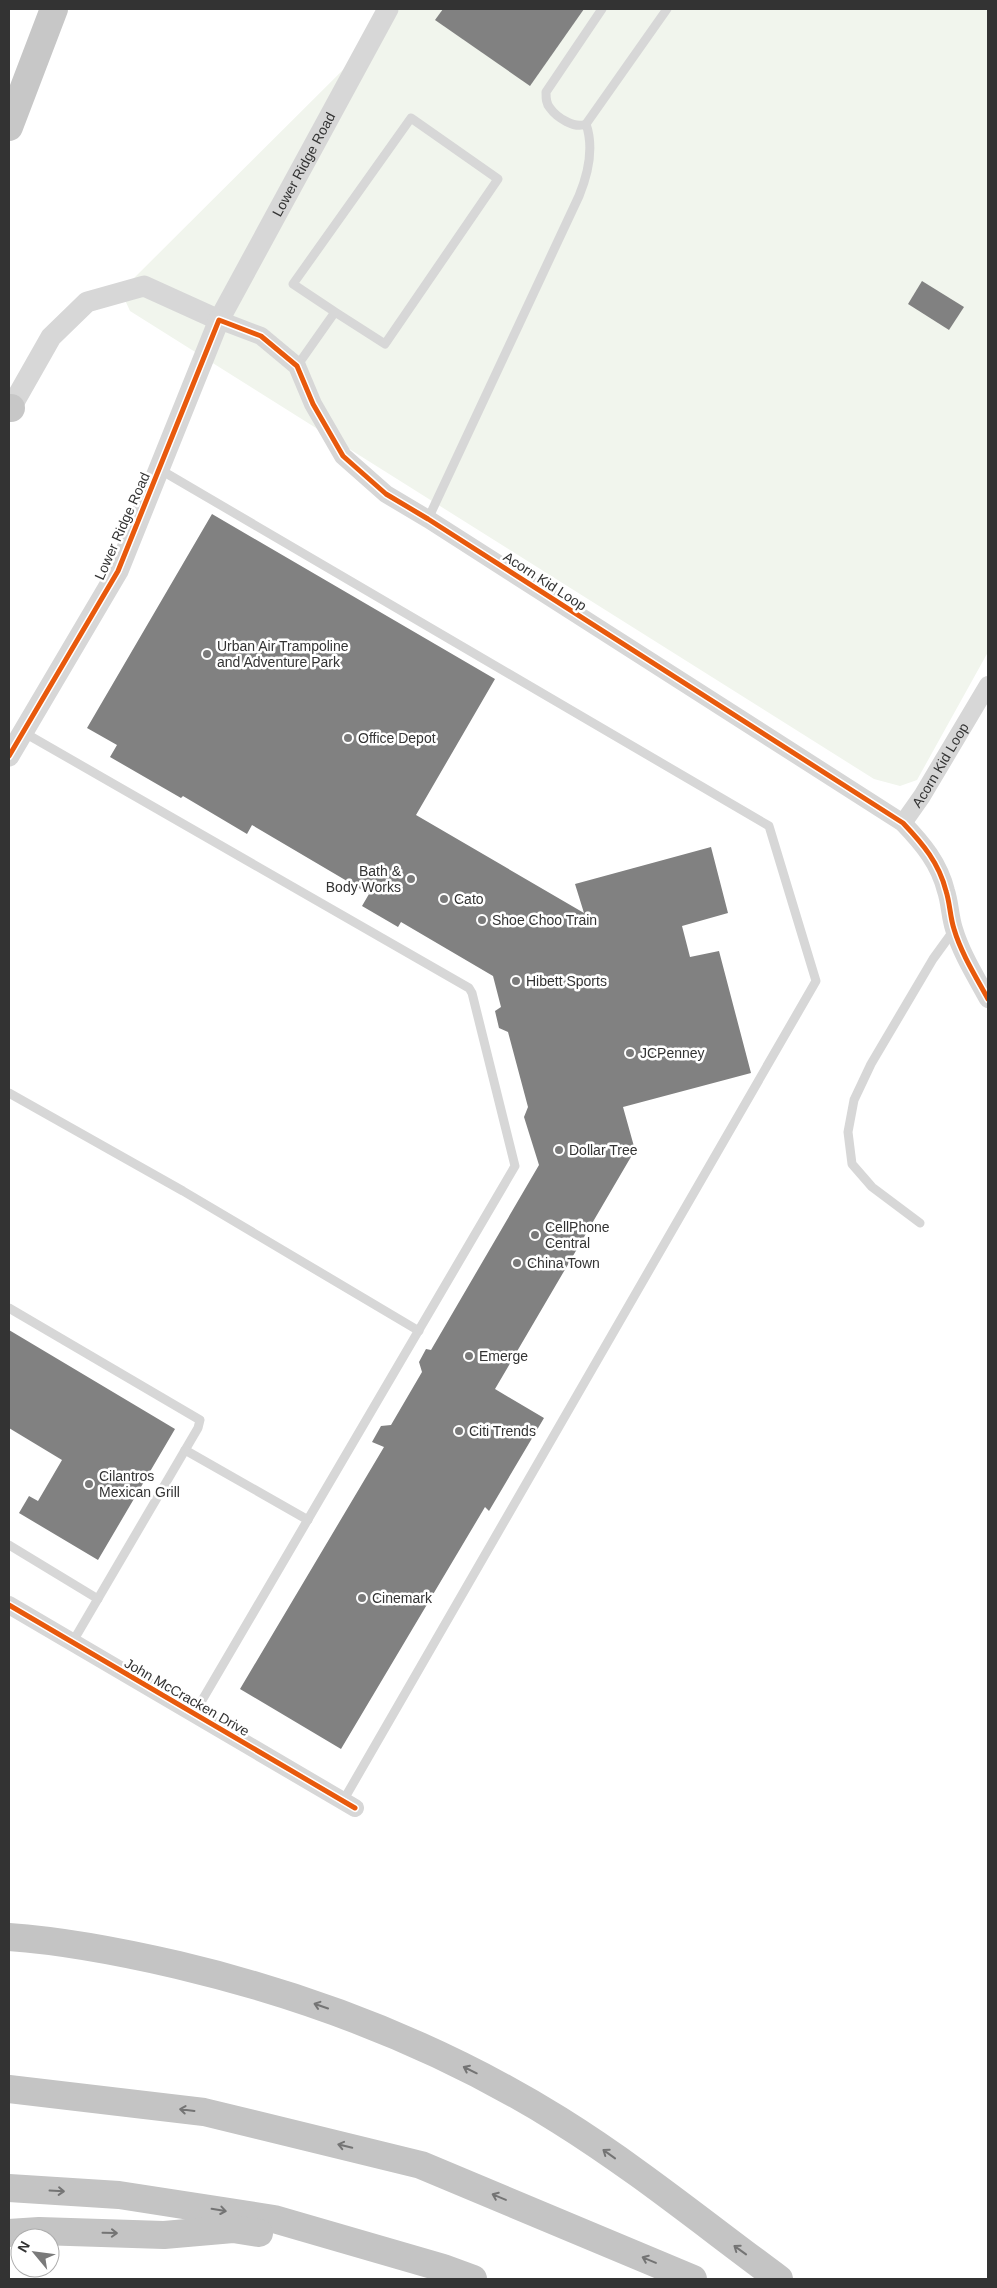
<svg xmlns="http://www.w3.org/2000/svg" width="997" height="2288" font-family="Arial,sans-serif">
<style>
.green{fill:#f1f5ed}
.building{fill:#818181}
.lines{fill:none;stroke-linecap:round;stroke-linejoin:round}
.service{stroke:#d7d7d7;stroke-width:9}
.minor{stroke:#d7d7d7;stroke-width:18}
.tertiary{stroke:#d7d7d7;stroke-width:21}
.trunk{stroke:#c7c7c7;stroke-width:28}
.motorway{stroke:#c4c4c4;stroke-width:28}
.cycleway-casing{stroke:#fff;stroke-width:8}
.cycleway{stroke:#e8590c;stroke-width:5}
.oneway{stroke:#747474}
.poi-dot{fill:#7a7a7a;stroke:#fff;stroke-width:2}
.labels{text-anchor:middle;stroke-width:5;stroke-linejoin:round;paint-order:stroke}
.street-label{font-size:14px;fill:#333;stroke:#fff}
.poi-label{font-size:14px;fill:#333;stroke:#fff;text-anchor:start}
</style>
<rect width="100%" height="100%" fill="#fff"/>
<polygon class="green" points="398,9 988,9 988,652 917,780 900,786 874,779 130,311 125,300 123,289 373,40"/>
<g class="building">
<polygon points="443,9 584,9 530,86 435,20"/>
<polygon points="922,281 964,307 949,330 908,304"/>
<polygon points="212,514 495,679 416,815 584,913 575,884 711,847 728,913 682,926 690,957 719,951 751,1073 623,1107 635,1150 495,1389 544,1418 489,1511 485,1507 341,1749 240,1689 384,1447 372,1442 381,1426 391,1425 422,1372 419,1362 426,1349 431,1350 539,1165 524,1117 528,1107 508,1032 499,1028 495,1011 501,1007 493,976 401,922 398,927 362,906 369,894 252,825 247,834 183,796 181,798 110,757 117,745 87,728"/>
<polygon points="9,1330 175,1429 98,1560 19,1513 29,1496 38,1501 62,1460 9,1428"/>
</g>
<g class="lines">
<g class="service">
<path d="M586,124C575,129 557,118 550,108C546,104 546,98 546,92L602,9"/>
<polyline points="297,366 335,312 385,344 498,179 411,118 293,284 335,312"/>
<polyline points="159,469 769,826 816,981 343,1801"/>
<path d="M428,519L579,196C588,174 594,147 586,124L667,9"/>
<polyline points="23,732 469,988 472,993 515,1166 194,1714"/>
<polyline points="9,1093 183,1191 419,1331"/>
<polyline points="920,1223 872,1187 852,1164 848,1132 854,1100 871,1064 933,959 954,930"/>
<polyline points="9,1308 200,1420 198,1428 72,1643"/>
<polyline points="185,1450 308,1520"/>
<polyline points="9,1545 98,1599"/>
</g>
<g class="minor">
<path d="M219,320L261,336L297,366L313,404L343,456L386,494L428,519L903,823C923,844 939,863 946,891C950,903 950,917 954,929C961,953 976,977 988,999"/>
<path id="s1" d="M903,823L922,796L988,685"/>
<polyline points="9,1605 355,1808"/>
</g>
<g class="tertiary">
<path id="s2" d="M9,411L51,337L87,302L144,286L219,320L388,9"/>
<polyline points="9,756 118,571 219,320"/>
</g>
<g class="trunk">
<polyline points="9,127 54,9"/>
<polyline points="9,408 11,408"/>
</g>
<g class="motorway">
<path d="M9,1937C66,1941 122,1952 178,1965C313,1997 442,2047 559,2120C636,2168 707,2226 779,2279"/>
<polyline points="9,2089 204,2112 421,2165 693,2279"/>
<polyline points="9,2188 119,2195 274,2219 443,2268 473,2279"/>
<polyline points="9,2233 39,2231 164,2235 233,2229 259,2233"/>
</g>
<g class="cycleway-casing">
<g id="cycleway">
<path d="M9,756L118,571L219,320L261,336L297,366L313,404L343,456L386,494L428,519L903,823C923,844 939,863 946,891C950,903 950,917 954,929C961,953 976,977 988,999"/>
<polyline points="9,1605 355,1808"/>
</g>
</g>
<use href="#cycleway" class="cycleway"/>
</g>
<defs><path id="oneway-shaft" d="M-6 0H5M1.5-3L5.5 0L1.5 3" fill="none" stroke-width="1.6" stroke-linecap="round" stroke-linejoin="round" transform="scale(1.25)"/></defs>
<g class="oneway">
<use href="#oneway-shaft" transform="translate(321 2006) rotate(-161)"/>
<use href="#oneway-shaft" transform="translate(470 2070) rotate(-154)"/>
<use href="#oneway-shaft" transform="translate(187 2110) rotate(-173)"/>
<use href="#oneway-shaft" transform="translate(345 2146) rotate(-166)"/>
<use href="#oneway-shaft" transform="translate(609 2154) rotate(-144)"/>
<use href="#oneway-shaft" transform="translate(57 2191) rotate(3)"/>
<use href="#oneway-shaft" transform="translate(499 2197) rotate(-157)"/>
<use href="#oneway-shaft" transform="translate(219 2210) rotate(9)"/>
<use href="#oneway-shaft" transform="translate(110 2233) rotate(1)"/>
<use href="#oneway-shaft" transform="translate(740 2250) rotate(-144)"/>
<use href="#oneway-shaft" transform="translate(649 2260) rotate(-157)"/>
</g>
<g class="poi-dot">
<circle cx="207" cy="654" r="5"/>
<circle cx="348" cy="738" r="5"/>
<circle cx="411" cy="879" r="5"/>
<circle cx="444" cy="899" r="5"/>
<circle cx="482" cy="920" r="5"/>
<circle cx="516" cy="981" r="5"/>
<circle cx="630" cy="1053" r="5"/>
<circle cx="559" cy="1150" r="5"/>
<circle cx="535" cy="1235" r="5"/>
<circle cx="517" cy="1263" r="5"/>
<circle cx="469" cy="1356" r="5"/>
<circle cx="459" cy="1431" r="5"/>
<circle cx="89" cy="1484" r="5"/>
<circle cx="362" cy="1598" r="5"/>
</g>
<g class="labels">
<g class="street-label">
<text dy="5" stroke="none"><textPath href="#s2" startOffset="454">Lower Ridge Road</textPath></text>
<text transform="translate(122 526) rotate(-66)" y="5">Lower Ridge Road</text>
<text transform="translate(545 581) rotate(33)" y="5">Acorn Kid Loop</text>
<text dy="5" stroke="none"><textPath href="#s1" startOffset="69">Acorn Kid Loop</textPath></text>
<text transform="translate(187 1697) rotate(30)" y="5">John McCracken Drive</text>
</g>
<g class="poi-label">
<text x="217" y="651">Urban Air Trampoline<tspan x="217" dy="16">and Adventure Park</tspan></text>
<text x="358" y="743">Office Depot</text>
<text x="401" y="876" text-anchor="end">Bath &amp;<tspan x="401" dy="16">Body Works</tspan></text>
<text x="454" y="904">Cato</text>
<text x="492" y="925">Shoe Choo Train</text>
<text x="526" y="986">Hibett Sports</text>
<text x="640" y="1058">JCPenney</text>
<text x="569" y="1155">Dollar Tree</text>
<text x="545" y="1232">CellPhone<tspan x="545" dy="16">Central</tspan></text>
<text x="527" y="1268">China Town</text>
<text x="479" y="1361">Emerge</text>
<text x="469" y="1436">Citi Trends</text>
<text x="99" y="1481">Cilantros<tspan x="99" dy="16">Mexican Grill</tspan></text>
<text x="372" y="1603">Cinemark</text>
</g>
</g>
<rect width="997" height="2288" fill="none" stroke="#333333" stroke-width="20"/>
<g transform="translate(35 2253) rotate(299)"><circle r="24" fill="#ffffff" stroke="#adadad"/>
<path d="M0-4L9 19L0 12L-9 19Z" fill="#7a7a7a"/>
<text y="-8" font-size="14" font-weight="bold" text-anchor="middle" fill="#333333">N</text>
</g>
</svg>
